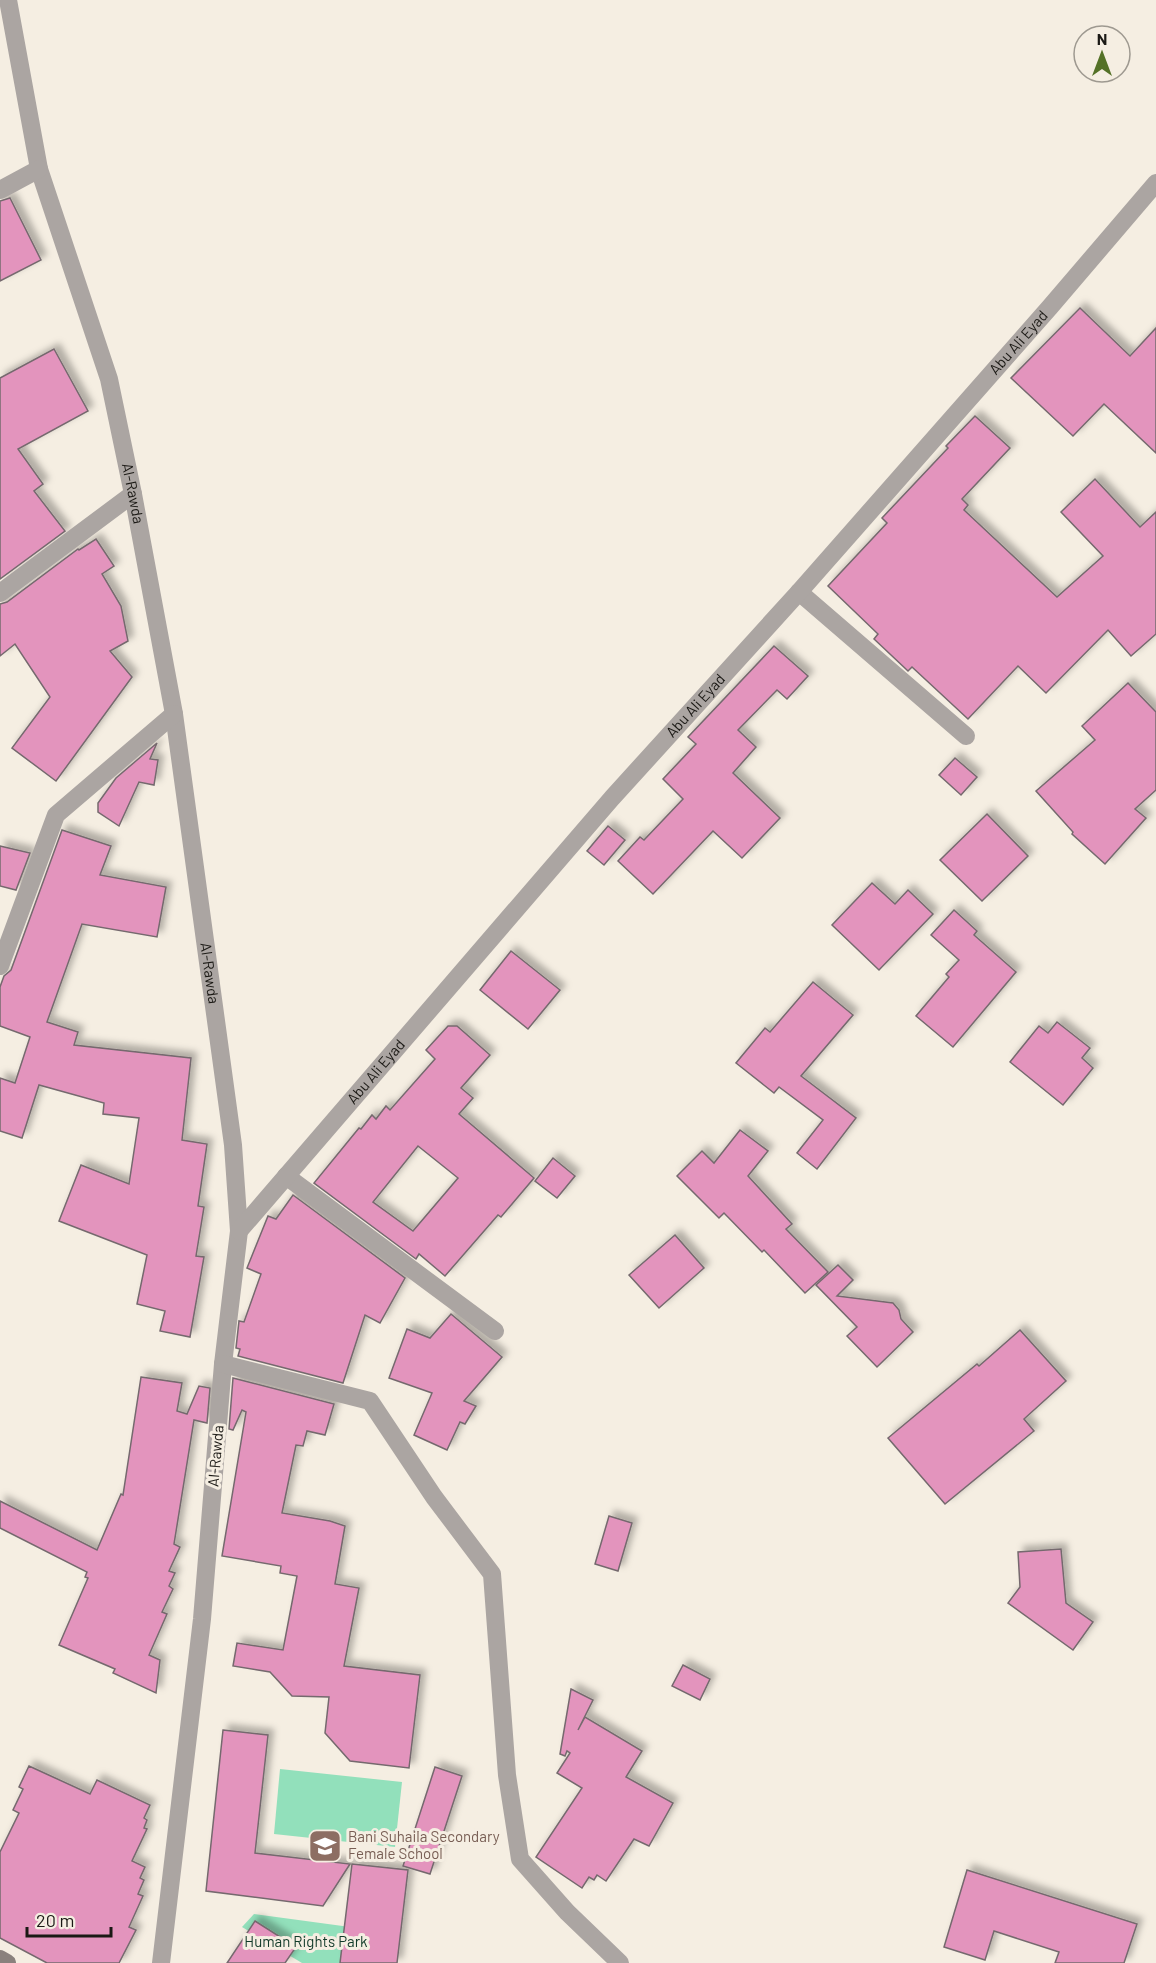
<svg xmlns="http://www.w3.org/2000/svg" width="1156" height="1963" font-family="Barlow,sans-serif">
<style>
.green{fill:#92e0bb}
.building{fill:#e394bd;stroke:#75696e;stroke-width:1.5;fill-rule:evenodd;filter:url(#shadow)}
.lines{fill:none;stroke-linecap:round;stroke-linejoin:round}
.street{stroke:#aba5a2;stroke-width:18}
.secondary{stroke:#8a817d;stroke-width:18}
.labels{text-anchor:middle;stroke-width:6;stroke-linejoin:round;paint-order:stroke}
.street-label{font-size:15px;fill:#1b1915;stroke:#f5eee2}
.education-label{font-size:15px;fill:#785e54;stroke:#f5eee2;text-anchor:start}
.park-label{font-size:15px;fill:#113a29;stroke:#f5eee2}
</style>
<defs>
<filter id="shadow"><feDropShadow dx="5.5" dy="-5.5" stdDeviation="3" flood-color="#0004"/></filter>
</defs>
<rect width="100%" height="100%" fill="#f5eee2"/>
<g class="green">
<polygon points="280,1769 402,1782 395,1847 274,1834"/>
<polygon points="254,1914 350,1927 347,1963 302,1963 242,1927"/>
</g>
<g class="building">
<polygon points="10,198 41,260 0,281 0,201"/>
<polygon points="1080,308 1130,356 1156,328 1156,453 1104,404 1073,436 1011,378"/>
<polygon points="54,349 88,411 18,449 43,484 34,491 65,531 0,579 0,378"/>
<polygon points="975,416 1010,448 962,499 968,505 964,510 1057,597 1103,556 1061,512 1095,479 1140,527 1156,512 1156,634 1131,656 1108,630 1046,693 1018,666 968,719 912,667 908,671 874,639 878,634 828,586 887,523 882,518 948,448 946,446"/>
<polygon points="96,539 114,566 102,574 121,606 128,641 110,651 132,677 56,781 12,748 50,697 15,644 0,656 0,604 7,602 78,549 79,550"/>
<polygon points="774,646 808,676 787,699 777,690 738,730 756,747 733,773 780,818 742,858 713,831 653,894 618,861 640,837 644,840 683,799 663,779 696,744 688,737"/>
<polygon points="1128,683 1156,712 1156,790 1135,809 1146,818 1105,864 1072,834 1073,832 1036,791 1095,740 1082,726"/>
<polygon points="157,743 150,759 158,760 154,785 139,782 119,826 98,812 98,803 116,778"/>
<polygon points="955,758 977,777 961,795 939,775"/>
<polygon points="987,814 1028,856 982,901 940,860"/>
<polygon points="608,826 625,840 604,865 587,851"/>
<polygon points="62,830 111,846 100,875 166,887 157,937 82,924 47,1022 78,1032 74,1045 191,1058 182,1140 207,1144 198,1206 204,1207 196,1256 204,1257 190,1337 160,1331 165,1311 137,1304 147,1255 59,1221 81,1165 129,1184 139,1118 103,1114 104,1103 39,1085 22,1138 0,1131 0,1078 15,1083 30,1037 0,1026 0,987 4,976 11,970"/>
<polygon points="0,846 30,853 16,890 0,886"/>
<polygon points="872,883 895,904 908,890 933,914 879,970 832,925"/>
<polygon points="954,910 977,931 974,935 1016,972 953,1047 916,1016 949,977 946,974 959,960 931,935"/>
<polygon points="511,951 560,990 528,1029 480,990"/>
<polygon points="813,982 853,1015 801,1076 856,1118 817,1169 797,1153 823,1120 779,1087 774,1093 736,1063 765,1028 770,1032"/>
<polygon points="1057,1022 1090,1048 1082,1058 1093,1068 1063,1105 1010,1062 1039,1026 1048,1033"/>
<path d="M448,1026H457L490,1055L461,1088L473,1098L459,1114L534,1178L501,1217L498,1215L445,1276L419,1254L416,1259L314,1183L359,1128L361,1129L372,1115L376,1119L386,1106L390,1110L435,1059L426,1050ZM418,1146L458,1178L413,1231L373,1202Z"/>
<polygon points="740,1130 768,1151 748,1176 792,1224 786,1229 828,1272 805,1293 764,1250 762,1252 724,1213 719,1218 677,1176 702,1151 714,1163"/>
<polygon points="553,1158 575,1176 557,1198 535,1181"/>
<polygon points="293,1195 405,1278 380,1323 365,1315 343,1383 238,1356 240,1349 236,1348 239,1321 244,1322 261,1274 247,1268 268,1216 276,1219"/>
<polygon points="675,1235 704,1268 659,1308 629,1275"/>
<polygon points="838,1265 853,1280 837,1296 893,1303 899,1310 901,1319 913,1332 877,1367 847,1336 857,1327 816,1285"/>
<polygon points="451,1314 502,1357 464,1401 476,1406 465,1424 460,1422 447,1450 414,1435 432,1393 389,1378 407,1329 430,1338"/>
<polygon points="1020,1330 1066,1381 1024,1419 1034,1431 945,1504 888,1438 977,1364 979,1366"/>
<polygon points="141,1377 182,1383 177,1411 187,1414 199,1386 210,1388 207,1423 194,1420 174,1544 180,1547 169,1571 175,1573 169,1586 173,1589 162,1612 167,1614 149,1655 160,1660 156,1693 113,1673 115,1669 59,1645 88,1578 85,1577 87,1572 0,1528 0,1501 97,1550 121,1494 123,1495"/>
<polygon points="233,1378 334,1404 325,1435 307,1431 303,1446 296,1445 282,1513 330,1521 345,1526 335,1584 359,1588 344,1666 420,1675 409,1768 350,1761 325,1733 329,1697 292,1696 270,1672 233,1666 237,1643 283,1650 297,1576 280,1573 281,1566 222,1556 246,1412 242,1410 233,1430 229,1429"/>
<polygon points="609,1516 632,1523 618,1571 595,1564"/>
<polygon points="1061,1549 1066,1603 1093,1622 1073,1650 1008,1603 1020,1587 1018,1552"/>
<polygon points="683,1665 710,1679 700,1700 672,1686"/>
<polygon points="571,1689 593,1700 578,1730 585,1717 642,1751 626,1777 673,1803 649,1846 634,1839 606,1881 597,1875 594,1880 589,1877 582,1888 536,1857 582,1788 557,1773 570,1753 567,1751 565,1756 560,1754"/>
<polygon points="223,1730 268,1735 255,1853 350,1864 323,1906 206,1891"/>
<polygon points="29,1766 90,1794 97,1780 150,1805 144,1818 147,1820 144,1828 147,1829 132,1861 145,1867 140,1878 144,1880 138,1894 143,1896 129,1927 136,1930 119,1963 47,1963 0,1938 0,1852 19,1813 13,1810 23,1789 19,1787"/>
<polygon points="435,1767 462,1776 430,1874 403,1866"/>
<polygon points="352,1864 408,1870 397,1963 340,1963"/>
<polygon points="967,1870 1137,1924 1124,1963 1055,1963 1059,1952 994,1931 985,1960 944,1947"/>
<polygon points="255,1921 296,1947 285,1963 227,1963"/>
</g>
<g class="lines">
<g class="street">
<path id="s1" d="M8,0L39,169L109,379L133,494L174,714L233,1145L239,1231L223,1364L202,1619L161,1963"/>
<polyline points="0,190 39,169"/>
<polyline points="799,592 966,736"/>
<polyline points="0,593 133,494"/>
<polyline points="0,966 56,815 174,714"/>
<polyline points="286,1176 495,1331"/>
<path id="s2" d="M239,1231L612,798L799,592L1050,307L1156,183"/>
<polyline points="223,1364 370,1401 434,1497 492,1574 507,1775 520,1859 567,1912 620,1963"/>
</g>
<polyline class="secondary" points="0,1959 7,1963"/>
</g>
<defs>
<g id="school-square" transform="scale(1.725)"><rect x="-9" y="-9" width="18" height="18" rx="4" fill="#8d6e63" stroke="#f5eee2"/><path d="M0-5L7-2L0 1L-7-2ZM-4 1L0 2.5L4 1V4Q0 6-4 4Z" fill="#fff"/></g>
</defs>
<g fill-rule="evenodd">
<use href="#school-square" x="325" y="1846"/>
</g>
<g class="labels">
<g class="street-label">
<text dy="5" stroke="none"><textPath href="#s2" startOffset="1182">Abu Ali Eyad</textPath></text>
<text dy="5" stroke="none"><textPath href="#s1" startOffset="510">Al-Rawda</textPath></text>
<text dy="5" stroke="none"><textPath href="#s2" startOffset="696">Abu Ali Eyad</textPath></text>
<text dy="5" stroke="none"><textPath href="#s1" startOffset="996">Al-Rawda</textPath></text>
<text dy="5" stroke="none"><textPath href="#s2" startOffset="210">Abu Ali Eyad</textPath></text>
<text transform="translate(216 1456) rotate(-85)" y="5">Al-Rawda</text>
</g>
<g class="education-label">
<text x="348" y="1842">Bani Suhaila Secondary<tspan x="348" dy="17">Female School</tspan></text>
</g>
<g class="park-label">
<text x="306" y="1947">Human Rights Park</text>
</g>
</g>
<g transform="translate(1102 54)"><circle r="28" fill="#f5eee2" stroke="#9e9990" stroke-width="1.5"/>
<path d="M0-4.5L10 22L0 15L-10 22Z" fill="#547127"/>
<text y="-9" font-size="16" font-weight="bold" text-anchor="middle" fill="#1b1915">N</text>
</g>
<path d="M27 1927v9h84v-9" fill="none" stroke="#1b1915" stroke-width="3"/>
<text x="36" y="1927" font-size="18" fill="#1b1915" stroke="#f5eee2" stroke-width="4.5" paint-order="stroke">20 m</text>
</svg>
